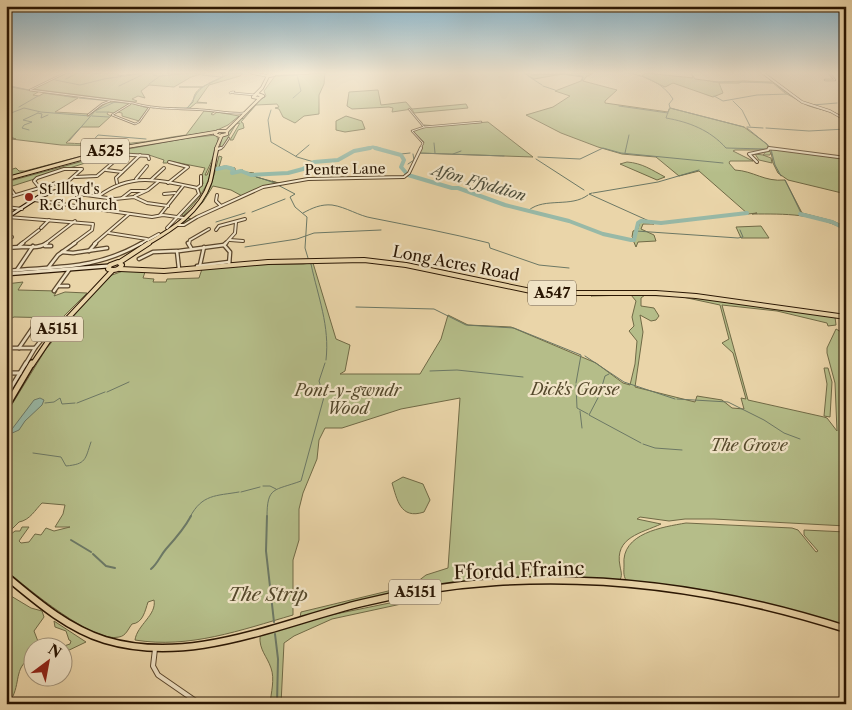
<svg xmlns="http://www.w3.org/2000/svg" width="852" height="710" font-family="'Libre Caslon Text',serif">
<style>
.green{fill:#b5bd89;stroke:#706a46;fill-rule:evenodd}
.water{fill:#98b9a7;stroke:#6c7865}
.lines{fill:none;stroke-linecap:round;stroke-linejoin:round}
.stream-far1{stroke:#6c7865;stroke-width:1}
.stream{stroke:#6c7865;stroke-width:2}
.river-far1{stroke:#98b9a7;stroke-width:3}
.river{stroke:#98b9a7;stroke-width:4}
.street-far4-casing{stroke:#5a462c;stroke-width:2.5}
.street-far3-casing{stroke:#5a462c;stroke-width:4}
.street-far2-casing{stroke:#5a462c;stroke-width:5}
.street-far1-casing{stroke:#5a462c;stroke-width:5.5}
.street-casing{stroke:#5a462c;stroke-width:6}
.secondary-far2-casing{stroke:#2a1603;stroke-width:3}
.secondary-far1-casing{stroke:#2a1603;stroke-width:4.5}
.secondary-casing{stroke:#2a1603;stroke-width:5.5}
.primary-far4-casing{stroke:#2a1603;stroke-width:4}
.primary-far3-casing{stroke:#2a1603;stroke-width:5}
.primary-far2-casing{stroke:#2a1603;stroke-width:6}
.primary-far1-casing{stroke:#2a1603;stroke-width:8}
.primary-casing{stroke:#2a1603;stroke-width:9}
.street-far4{stroke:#f1e4c7;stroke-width:1}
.street-far3{stroke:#f1e4c7;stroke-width:2}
.street-far2{stroke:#f1e4c7;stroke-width:2.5}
.street-far1{stroke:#f1e4c7;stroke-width:3}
.street{stroke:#f1e4c7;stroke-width:4}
.secondary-far2{stroke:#f1e4c7;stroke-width:2}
.secondary-far1{stroke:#f1e4c7;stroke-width:2.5}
.secondary{stroke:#f1e4c7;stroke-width:3}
.primary-far4{stroke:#ead5a9;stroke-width:2.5}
.primary-far3{stroke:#ead5a9;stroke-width:3}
.primary-far2{stroke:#ead5a9;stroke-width:4}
.primary-far1{stroke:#ead5a9;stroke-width:5}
.primary{stroke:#ead5a9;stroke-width:6}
.poi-dot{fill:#8f2418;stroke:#f1e4c7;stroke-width:2}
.labels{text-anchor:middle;stroke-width:4.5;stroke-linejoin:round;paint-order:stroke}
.far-street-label{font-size:14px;fill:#2a1603;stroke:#f1e4c7}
.far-poi-label{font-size:14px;fill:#2a1603;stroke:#f1e4c7;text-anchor:start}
.shield{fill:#f1e4c7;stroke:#66543e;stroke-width:1}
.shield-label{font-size:15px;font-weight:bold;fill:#2a1603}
.far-water-label{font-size:15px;font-style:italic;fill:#504f3c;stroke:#f1e4c7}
.street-label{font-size:16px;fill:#2a1603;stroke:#f1e4c7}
.park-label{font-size:16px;font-style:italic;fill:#54482b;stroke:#f1e4c7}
.near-street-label{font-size:19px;fill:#2a1603;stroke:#f1e4c7}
.near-park-label{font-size:19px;font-style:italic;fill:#54482b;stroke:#f1e4c7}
</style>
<rect width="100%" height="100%" fill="#ead5a9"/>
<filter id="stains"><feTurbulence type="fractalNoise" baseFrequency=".004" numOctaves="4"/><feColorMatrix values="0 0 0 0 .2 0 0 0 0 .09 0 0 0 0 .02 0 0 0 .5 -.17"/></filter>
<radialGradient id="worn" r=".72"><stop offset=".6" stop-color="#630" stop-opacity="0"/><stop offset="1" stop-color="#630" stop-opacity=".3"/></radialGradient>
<g class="green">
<polygon points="66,73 118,73 118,76 141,73 205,73 191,77 174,87 149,85 141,91 145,98 138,96 132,99 137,101 135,102 32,89"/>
<path d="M222,73H243L240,76L209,85L197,102L207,103H196L190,108H187L193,102C194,95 195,92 202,87H179H202L223,77Z"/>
<path d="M325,73L324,84L319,95V114L304,116L295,123L283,117L279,109L275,108L279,107L277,104L256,105L241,122L243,123L244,128L238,130L233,140H230L240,123L236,124L223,146L220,147L222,137C230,132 235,124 242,118L243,119L260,100L266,96L264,91L275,76Z"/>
<path d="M524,73C535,76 573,74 593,73L586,77L583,81L617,90L605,101V103L668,112L670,108L744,127L767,144L770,152V149L846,159V194L788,180L778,173L773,163L771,152L770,155H763L771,158L772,163L759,160L755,154L763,155L767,150H735L733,151L753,161H730L729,163L735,170C754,171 764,182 785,180L802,213L833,221L846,227V230C813,213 787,214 752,214L757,213L748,214L699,171L679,176L656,157L622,154L598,147L561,133L526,115L553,107L570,96L555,91L581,81L583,77L562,74L534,79Z"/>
<path d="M646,73L693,78L691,73L695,79L718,82L743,81L772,82L763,73C777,85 792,98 809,106C823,111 832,109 846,119L836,114L807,105L785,93L773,83L743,81L739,83H719L723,93L713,97L673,83L665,87L642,76Z"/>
<path d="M6,86L38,92L33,95L39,96L44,93L78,98L55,112L88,114L87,116L108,102L130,103L114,113L108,112L107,114L111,116L99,127H81L66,143C89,144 110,146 132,143C150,142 168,137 186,135L204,111L214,112L211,114L213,115L217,112L239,116L228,125L215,131L124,146L6,178V171L16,168L19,171H25L120,146L61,145L11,139L6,142L10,139L6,136L16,139L6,136Z"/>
<polygon points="378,90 381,105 406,102 412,109 466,104 468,108 414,113 412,109 392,112 393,108 389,107 352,109 347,106 349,92"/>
<polygon points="131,103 148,108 139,121 122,116 122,113 117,112"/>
<polygon points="346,116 362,121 365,129 345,132 336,130 336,121"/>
<polygon points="488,122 533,157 418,153 424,142 413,131 425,127 424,125 438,126"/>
<path d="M216,135L218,139C216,152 211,163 205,175H207L216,153C209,185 204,193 183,216L182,215L200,193L199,188L203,184L202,175L205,168L169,161L167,163H163L164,160L149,155L117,153L6,188V182L128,149L188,138Z"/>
<polygon points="219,156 222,157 219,167 225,166 235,168 235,171 243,170 245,172 254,173 256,177 282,184 272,181 276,184 259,188 242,196 231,190 213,186 203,202 188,218 191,219 183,223 207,194 211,186"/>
<path d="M627,162C642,163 652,170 665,177L657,180L620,164Z"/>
<polygon points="640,221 654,224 643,224 641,229 654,235 656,241 638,242 636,247 633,240 635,240 632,237 633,231 638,229"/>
<polygon points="761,226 769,238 741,238 736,227"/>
<path d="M326,261H364L313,263L336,339L350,345L345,371L340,374H420L441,339L448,315L468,325L511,327L596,363L623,383L630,385L635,364L637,341L629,331L634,326L632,317L636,301L631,295L591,296L594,295L688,296L835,317L836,325L828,326L827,323L777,311L722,305L748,400L824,417L827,418L837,431L835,383L827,353V348L836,329L843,333L846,332V526L714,519H685L669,521L640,517L637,519L661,524C642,533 614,537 620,566C621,572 623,576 619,581L553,579L478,582L396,593L362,600L300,617L301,612L413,585L426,575L448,568L460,398L401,409L342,428H325L319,440L317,459L303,493L299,509V540L293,560V615C241,630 189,649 135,640C137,625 157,615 154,600L148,602C145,611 143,623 132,624C128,629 126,636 119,637C94,644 27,588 7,571L6,538L15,531H20L22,527H29L19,541L21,543L29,542L35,534L41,535L46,528L54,531L70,527H55L63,514L65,505L42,503C35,510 30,520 19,522L6,535V414L46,349L87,300L112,275L123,271L145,272L143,278L154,279L153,282H166L167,279L199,278L202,269L242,265L303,264ZM645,295L678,296L720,305L729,339L722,343L733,353L746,399L741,398L744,409L732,408L722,400L697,396L695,402L635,387L643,332L640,315L651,321L656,320L659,316L654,308L641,306V298Z"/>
<polygon points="23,282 18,290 57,291 54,296 65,292 87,293 63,317 65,319 53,332 50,333 49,332 60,318 14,317 6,321 6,284"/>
<polygon points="824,368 828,368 832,382 830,417 824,416 827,384"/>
<path d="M403,477L423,484L430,500L424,512C400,520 397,499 392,483Z"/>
<path d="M686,523L792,528L798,530L816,552L818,551L804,535V530L846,532V628L812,616L758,602L626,580C623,575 624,571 624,565C621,533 663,527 686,523Z"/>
<path d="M6,593L31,608L42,611L44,617L34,631L39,644L49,641L54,647L32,648V658C15,665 20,681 13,696L6,699Z"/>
<path d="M429,595V598L332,619L294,636L284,643L281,704H270C271,693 275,679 271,668C267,656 259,650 260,636L306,620Z"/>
<polygon points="54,621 86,642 63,653 61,647 70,644 71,641 69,640 66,631 55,627"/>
</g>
<polygon class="water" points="40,398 44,400 42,405 25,421 19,430 10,434 6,442 6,437 34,400"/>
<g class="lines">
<g class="stream-far1">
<polyline points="93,73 99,73"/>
<polyline points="153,73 153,75 157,76"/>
<path d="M628,73C646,76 663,83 673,99L669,104L670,108L744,127"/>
<polyline points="762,73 785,92"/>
<polyline points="538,74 561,74"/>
<polyline points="562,74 583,76 582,81"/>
<polyline points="202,75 221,77"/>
<polyline points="531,75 538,75"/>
<polyline points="59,76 66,73"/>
<polyline points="161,76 191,73"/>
<polyline points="278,76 297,75 301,91 293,98"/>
<polyline points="528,76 542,85"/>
<polyline points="66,79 78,73"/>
<polyline points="55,80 80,85 104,79 145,73"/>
<polyline points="713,82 732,82"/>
<polyline points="738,82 772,83"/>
<polyline points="209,83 229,74"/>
<polyline points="149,84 160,76"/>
<polyline points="6,85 29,90"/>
<polyline points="119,86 146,73"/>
<polyline points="543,86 555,90"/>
<polyline points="45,93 52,94"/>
<polyline points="52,93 65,95"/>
<polyline points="789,94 798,100"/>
<polyline points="65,96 78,97"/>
<polyline points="714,96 723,101 757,95 789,94"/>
<polyline points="79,98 110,101"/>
<polyline points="733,101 742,110 750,126"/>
<polyline points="115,102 126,103"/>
<polyline points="804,103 821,109"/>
<polyline points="136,104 144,107"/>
<polyline points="813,105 837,103"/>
<polyline points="143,106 154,108"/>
<polyline points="619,106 668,113"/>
<polyline points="19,107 38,96"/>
<path d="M175,108H187C197,98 193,92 208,84"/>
<polyline points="187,108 198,109"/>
<path d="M669,109L666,118C689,122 710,130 726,148L766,149"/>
<polyline points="271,110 268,120 271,142 297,157 314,162"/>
<polyline points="96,112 108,112"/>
<polyline points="833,112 846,119"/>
<polyline points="38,113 42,114 41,118 48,115"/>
<polyline points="6,115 24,108 41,112 90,116"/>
<polyline points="92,116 109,117"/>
<polyline points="747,127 763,128"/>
<polyline points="747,128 770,147"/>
<polyline points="766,128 809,131 846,129"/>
<polyline points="29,130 22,128 24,125 32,122 23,120 38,113"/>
<polyline points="69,141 95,111 115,102"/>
<polyline points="434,143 435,153"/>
<polyline points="89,145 98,135 146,139"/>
<polyline points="771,149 775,165 781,176"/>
<polyline points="419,153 504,156"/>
<polyline points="625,153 629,135"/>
<polyline points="401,154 410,153"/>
<polyline points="453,154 461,151"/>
<polyline points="296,156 309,145"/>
<polyline points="538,157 580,159 603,148 621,153 723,163"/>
<polyline points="536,159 584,190"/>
<polyline points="408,164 414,160 413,154"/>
<polyline points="251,175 272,182 295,194 290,197 295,207 307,217 305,248 308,258"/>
<polyline points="785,180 802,215"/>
<polyline points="471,193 472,188"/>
<polyline points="592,193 589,194 649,221"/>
<polyline points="593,193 658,182 699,170"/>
<path d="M529,210C545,197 571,208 588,195"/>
<polyline points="252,212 285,199"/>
<path d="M303,213C312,208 321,204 332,205C346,207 359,216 372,218C412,226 450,233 489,243L490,248L539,265L569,268"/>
<polyline points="216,222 245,213"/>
<polyline points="636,231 738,238 743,237 740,230"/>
<polyline points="245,247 297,239 314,233 381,230"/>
<path d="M309,263L311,264C318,297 330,326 326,360"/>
<polyline points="356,307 434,309 466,325 514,328 581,355 576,383"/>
<polyline points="585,356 624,382 675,399"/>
<polyline points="430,371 457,370 523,377"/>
<polyline points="576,385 577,408 588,414"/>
<polyline points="107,392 129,382"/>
<polyline points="600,393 605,376 609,374"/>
<polyline points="600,394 589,415 641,443"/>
<polyline points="677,399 728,402 764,420 784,433 800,439"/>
<polyline points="45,403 54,402 60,398 62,404 75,403"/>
<polyline points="77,403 105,392"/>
<polyline points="580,411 582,428"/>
<polyline points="643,444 655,448 682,450"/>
<path d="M33,453L61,457L66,466C86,464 85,460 91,442"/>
<polyline points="263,486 270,486 276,489"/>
<polyline points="241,492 260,487"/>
<path d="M190,517C202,494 216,496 239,492"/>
<path d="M267,517C267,486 274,491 301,481L324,397L319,381L325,363"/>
</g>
<g class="stream">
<polyline points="267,516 266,551 274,622"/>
<polyline points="71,540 91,552"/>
<polyline points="93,554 106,566 115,568"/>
<path d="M151,569C158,563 160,556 166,549C176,538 184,529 191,516"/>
<polyline points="275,634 278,659 277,704"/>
</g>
<polyline class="river-far1" points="364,149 373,147 380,149"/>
<g class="river">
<polyline points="375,148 401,155 404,160 401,167 408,175 452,188 458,188 505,205 569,221 603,234 631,240 634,240 638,223 641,221 661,223 747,213"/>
<polyline points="217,169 226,167 233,169 232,173 241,171 251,175 288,173 303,169 314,162 338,160 354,151 370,148"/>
<polyline points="800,214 832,222 846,229"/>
</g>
<g class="street-far4-casing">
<g id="street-far4">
<path d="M65,73L30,90L133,103C156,110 180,108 204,110C218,111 230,114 244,113"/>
<polyline points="825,80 835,80 829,73"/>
<polygon points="232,92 234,92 230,93"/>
<polyline points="234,93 255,95"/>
<polyline points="130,104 112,115 135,124 139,122 149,108"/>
<polyline points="409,109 424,127"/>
<polyline points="88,115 102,104 110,101"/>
<polyline points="218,149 223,147 229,138"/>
<polyline points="420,149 423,143 412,131 424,127 481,122"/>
<polyline points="769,149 776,149"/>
</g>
</g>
<g class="street-far3-casing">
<g id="street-far3">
<polyline points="218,149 221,148"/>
<polyline points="93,162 117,154 148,156 149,159"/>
<polyline points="757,162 749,154 768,150 769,148 846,158"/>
<polyline points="106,170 122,172"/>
<polyline points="75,177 97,176 123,154"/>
<polyline points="136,179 147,166"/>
<polyline points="151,180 164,168"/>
<polyline points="117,183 116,178 140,155"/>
<polyline points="168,183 188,167 169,162"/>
<polyline points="39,187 34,181 37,178 64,169 82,169 57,191"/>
<polyline points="7,189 10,188 15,195"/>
<polyline points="57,191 115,199 134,197 147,203 168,206"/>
<polyline points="164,194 175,193"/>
<polyline points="217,195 216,201 221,206"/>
<path d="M99,196C131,172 161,180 197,188"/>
<polyline points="135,196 148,190 159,181"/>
<polyline points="6,198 56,183"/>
<polyline points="122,198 131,191 144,191"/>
<polyline points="34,200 152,217 163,215 184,218"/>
<polyline points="6,207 22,209"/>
<polyline points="160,215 183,186"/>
<polyline points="8,217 93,224 92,230 73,244"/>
<polyline points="178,225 184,225 197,217 263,187 308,179 404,177 409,173 421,148"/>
<polyline points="41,228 49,220"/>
<polyline points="167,228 199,194 197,188 201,185 201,176"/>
<polyline points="216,230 219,226 245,219"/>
<polyline points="109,233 147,239"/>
<polyline points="6,237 12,237"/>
<polyline points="148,240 159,234"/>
<polyline points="230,240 243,241"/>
<polyline points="21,244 39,230"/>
<polyline points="45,244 75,221"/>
<polyline points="94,244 129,214"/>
<polyline points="140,244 147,240"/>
<polyline points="189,244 190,240 209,229"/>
<polyline points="225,244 235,233 236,222"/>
</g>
</g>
<g class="street-far2-casing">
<g id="street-far2">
<polyline points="188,243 191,248"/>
<polyline points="226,243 224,245 230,252 229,265"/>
<polyline points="19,246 23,243"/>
<polyline points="45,246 51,246"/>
<path d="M6,249C18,244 37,251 47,243"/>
<polyline points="89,251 96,243"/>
<polyline points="179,251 224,245"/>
<polyline points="62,252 73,253 107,248"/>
<polyline points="139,259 153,252 177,251 179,269"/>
<polyline points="200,265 204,247"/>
<polyline points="197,266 229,262"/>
<polyline points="48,268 58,255 75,243"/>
<polyline points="17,270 33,246"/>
<path d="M6,271C58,266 95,270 142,243"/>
<polyline points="59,286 68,286"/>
<polyline points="54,291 69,270"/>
<polyline points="35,325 37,326"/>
<polyline points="6,348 35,348"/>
<polyline points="19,348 34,326"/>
<polyline points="25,365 35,348 56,322"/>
</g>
</g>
<g class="street-far1-casing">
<g id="street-far1">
<polyline points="6,373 20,373"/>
<polyline points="6,396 26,363"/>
</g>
</g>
<g class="street-casing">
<polyline id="street" points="155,649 153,666 158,675 200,704"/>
</g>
<g class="secondary-far2-casing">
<g id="secondary-far2">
<polyline points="252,73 268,76"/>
<polyline points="763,73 802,102 830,111 846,120"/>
<polyline points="274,74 308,73"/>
</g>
</g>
<g class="secondary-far1-casing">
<polyline id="secondary-far1" points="6,218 40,196 57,191"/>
</g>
<g class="secondary-casing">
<polyline id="secondary" points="6,274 108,266"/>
</g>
<g class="primary-far4-casing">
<g id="primary-far4">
<polygon points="270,74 274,75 268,76"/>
<polygon points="257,94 263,96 259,98 253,97"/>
<polyline points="255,95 262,88 268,76"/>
<polygon points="218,131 227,131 227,134 220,136 215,134"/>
<polyline points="227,131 261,97"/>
<polyline points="114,149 216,132"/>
<polyline points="216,149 222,135"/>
</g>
</g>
<g class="primary-far3-casing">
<g id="primary-far3">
<polyline points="6,179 119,148"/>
<path d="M147,244C173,229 200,212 210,182C213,171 214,159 217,148"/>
</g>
</g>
<g class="primary-far2-casing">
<g id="primary-far2">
<path d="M118,262L122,265C119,270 114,271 108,269L110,265Z"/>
<polyline points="120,262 149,243"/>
<polyline points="120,269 164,271 268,262 364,260 406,265 531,291 567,293 656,293 696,296 846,317"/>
<polyline points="32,365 53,334 112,271"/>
</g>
</g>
<g class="primary-far1-casing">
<polyline id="primary-far1" points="6,407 32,363"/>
</g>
<g class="primary-casing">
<path id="primary" d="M6,576C36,601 67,628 105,640C191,666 279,623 362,603C406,592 451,585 496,582C617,574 731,592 846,629"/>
</g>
<use href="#street-far4" class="street-far4"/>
<use href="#street-far3" class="street-far3"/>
<use href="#street-far2" class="street-far2"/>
<use href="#street-far1" class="street-far1"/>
<use href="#street" class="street"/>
<use href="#secondary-far2" class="secondary-far2"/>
<use href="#secondary-far1" class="secondary-far1"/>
<use href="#secondary" class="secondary"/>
<use href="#primary-far4" class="primary-far4"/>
<use href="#primary-far3" class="primary-far3"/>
<use href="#primary-far2" class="primary-far2"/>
<use href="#primary-far1" class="primary-far1"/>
<use href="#primary" class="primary"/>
</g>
<linearGradient id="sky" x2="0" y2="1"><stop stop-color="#88b6ce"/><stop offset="0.42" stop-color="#f6ecd8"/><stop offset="1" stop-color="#f6ecd8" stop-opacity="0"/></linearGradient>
<rect width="852" height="173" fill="url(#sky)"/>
<circle class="poi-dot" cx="29" cy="197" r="5"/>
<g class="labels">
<g class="far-street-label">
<text transform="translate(345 169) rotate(-1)" y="5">Pentre Lane</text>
</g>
<g class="far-poi-label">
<text x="39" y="194">St Illtyd's<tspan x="39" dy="16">R.C Church</tspan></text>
</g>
<g class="shield">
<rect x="81" y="138.5" width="48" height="25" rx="4"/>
<rect x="528" y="280.5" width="48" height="25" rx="4"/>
<rect x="31" y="316.5" width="52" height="25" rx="4"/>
<rect x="389" y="579.5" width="52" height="25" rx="4"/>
</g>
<g class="shield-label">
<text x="105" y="156">A525</text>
<text x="552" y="298">A547</text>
<text x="57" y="334">A5151</text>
<text x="415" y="597">A5151</text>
</g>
<g class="far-water-label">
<text transform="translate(479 183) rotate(16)" y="5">Afon Ffyddion</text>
</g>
<g class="street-label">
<text transform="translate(456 263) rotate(11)" y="6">Long Acres Road</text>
</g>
<g class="park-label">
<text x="575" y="395">Dick's Gorse</text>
<text x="348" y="396">Pont-y-gwndr<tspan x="348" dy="18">Wood</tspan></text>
<text x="749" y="451">The Grove</text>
</g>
<g class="near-street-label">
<text transform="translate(519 570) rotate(-2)" y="7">Ffordd Ffrainc</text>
</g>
<g class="near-park-label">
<text x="268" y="601">The Strip</text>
</g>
</g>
<rect width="852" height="710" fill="none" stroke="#ead5a9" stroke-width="25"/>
<rect x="8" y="8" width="837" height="695" fill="none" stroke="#2a1603" stroke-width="2.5"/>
<rect x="12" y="12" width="827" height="685" fill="none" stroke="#2a1603"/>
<g transform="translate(48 662) rotate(32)"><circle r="24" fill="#f1e4c7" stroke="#a19279"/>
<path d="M0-4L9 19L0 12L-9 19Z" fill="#8f2418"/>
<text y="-8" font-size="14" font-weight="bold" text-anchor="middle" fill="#2a1603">N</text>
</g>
<rect width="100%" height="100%" filter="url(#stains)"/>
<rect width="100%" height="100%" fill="url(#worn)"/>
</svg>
